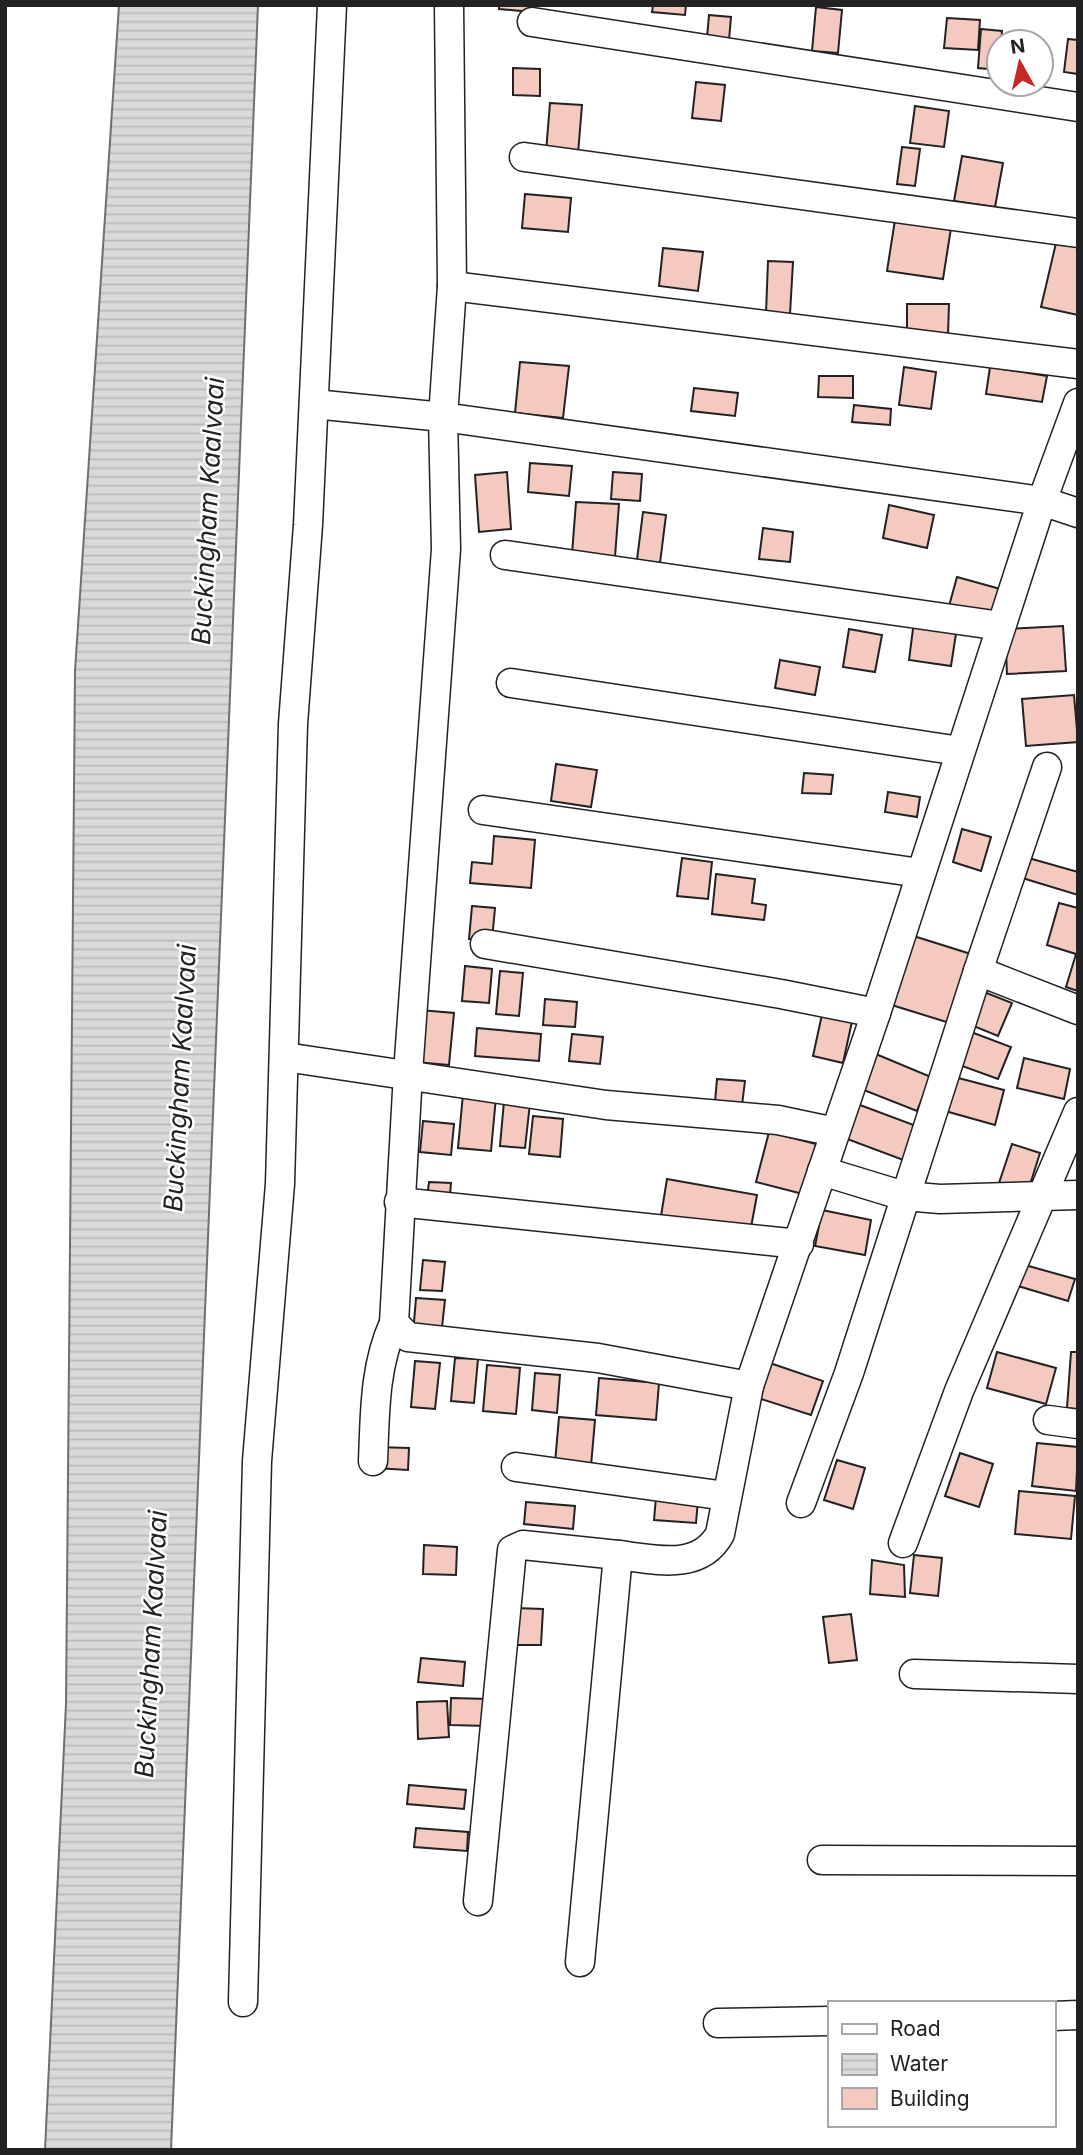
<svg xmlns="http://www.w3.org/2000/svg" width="1083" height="2155" font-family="Inter,sans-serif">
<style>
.water{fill:url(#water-rules);stroke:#6f6f6f;stroke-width:2}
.building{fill:#f3c9c0;stroke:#222;stroke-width:2}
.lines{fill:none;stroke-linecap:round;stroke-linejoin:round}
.minor-casing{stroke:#222;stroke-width:31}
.minor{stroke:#fff;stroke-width:28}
.labels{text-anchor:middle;stroke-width:5;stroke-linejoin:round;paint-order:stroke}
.water-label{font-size:26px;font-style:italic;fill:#222;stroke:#fff}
</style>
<defs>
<pattern id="water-rules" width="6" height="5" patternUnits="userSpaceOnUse" patternTransform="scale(1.75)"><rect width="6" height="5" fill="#d9d9d9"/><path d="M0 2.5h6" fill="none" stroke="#bababa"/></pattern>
</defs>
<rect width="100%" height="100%" fill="#fff"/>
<polygon class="water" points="119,5 258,5 171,2150 45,2150 66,1704 75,671"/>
<g class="building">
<polygon points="499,5 532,5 531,12 499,9"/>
<polygon points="653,5 686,5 685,15 652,12"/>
<polygon points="816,7 842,10 838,53 812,51"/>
<polygon points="709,15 731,17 729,40 707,38"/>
<polygon points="947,18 980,20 978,50 944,48"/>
<polygon points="981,29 1002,31 999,70 978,68"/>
<polygon points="1068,39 1078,40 1078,74 1064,72"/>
<polygon points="513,68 540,69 540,96 513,95"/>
<polygon points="696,82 725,85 721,121 692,118"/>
<polygon points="550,103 582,105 578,154 546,152"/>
<polygon points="915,106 949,111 944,147 910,143"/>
<polygon points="902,147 920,149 915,186 897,184"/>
<polygon points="962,156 1003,163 995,207 954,201"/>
<polygon points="525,194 571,198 568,232 522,228"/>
<polygon points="895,220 951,228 943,279 887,271"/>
<polygon points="1056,243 1078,247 1078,315 1041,307"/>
<polygon points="663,248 703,252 698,291 659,286"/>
<polygon points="768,261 793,262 790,314 766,313"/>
<polygon points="907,304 949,304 948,335 907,334"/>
<polygon points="520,362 569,366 563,418 515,413"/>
<polygon points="904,367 936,372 931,409 899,405"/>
<polygon points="990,367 1047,376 1042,402 986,394"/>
<polygon points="819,376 853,376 853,398 818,397"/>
<polygon points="694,388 738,393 735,416 691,411"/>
<polygon points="854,405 891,409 890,425 852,422"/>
<polygon points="530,463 572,466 569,496 528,492"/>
<polygon points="507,472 511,529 479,532 475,475"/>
<polygon points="613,472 642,474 640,501 611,499"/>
<polygon points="576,502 619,504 615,557 572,554"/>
<polygon points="889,505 934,515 927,548 883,538"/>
<polygon points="643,512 666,515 660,563 637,560"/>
<polygon points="763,528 793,532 790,562 759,559"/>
<polygon points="957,577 1004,590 996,619 949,606"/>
<polygon points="914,621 957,627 951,666 909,660"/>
<polygon points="1063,626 1066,671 1007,674 1005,629"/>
<polygon points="849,629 882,635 875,672 843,667"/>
<polygon points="780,660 820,667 815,695 775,688"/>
<polygon points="1074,695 1078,742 1026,746 1022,699"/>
<polygon points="556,764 597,770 591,807 551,801"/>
<polygon points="804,773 833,775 831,794 802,793"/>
<polygon points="888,792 920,797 917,817 885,812"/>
<polygon points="962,829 991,837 981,871 953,862"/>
<polygon points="494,836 535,840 531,888 470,883 472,862 492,864"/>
<polygon points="1025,857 1078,872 1078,895 1019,877"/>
<polygon points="682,858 712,862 708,899 677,896"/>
<polygon points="716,874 755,879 752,903 766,905 764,920 712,914"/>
<polygon points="1059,903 1078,908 1078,991 1066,987 1076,954 1047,945"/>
<polygon points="472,906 495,908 492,940 469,939"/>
<polygon points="904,933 974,955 953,1024 882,1002"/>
<polygon points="465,966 492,969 489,1003 462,1001"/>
<polygon points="500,971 523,973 519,1016 496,1014"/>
<polygon points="979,990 1012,1003 998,1036 966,1023"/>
<polygon points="545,999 577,1002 575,1027 543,1025"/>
<polygon points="824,1005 854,1012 843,1063 813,1056"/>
<polygon points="420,1010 454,1013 449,1065 415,1062"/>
<polygon points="477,1028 541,1034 539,1061 475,1056"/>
<polygon points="963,1029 1011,1047 998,1079 951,1062"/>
<polygon points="572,1034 603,1037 600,1064 569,1061"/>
<polygon points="871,1052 931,1077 917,1111 856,1087"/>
<polygon points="1024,1058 1070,1069 1064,1099 1017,1088"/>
<polygon points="947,1075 1004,1090 995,1125 938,1109"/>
<polygon points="717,1079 745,1081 742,1105 715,1102"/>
<polygon points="463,1094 496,1097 491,1151 458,1148"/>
<polygon points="504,1101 530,1103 525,1148 500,1146"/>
<polygon points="852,1102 919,1127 906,1161 839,1136"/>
<polygon points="533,1116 563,1119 560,1157 529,1154"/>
<polygon points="423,1121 454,1124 451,1155 420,1152"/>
<polygon points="769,1132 816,1144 803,1194 756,1182"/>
<polygon points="1012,1144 1040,1153 1028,1191 997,1189"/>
<polygon points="667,1179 757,1195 749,1238 660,1222"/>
<polygon points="429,1182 451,1183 449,1207 426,1205"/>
<polygon points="822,1210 871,1220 865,1255 815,1246"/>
<polygon points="423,1260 445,1262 442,1291 420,1290"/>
<polygon points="1025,1265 1075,1279 1068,1301 1018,1286"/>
<polygon points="416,1298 445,1300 441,1336 413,1334"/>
<polygon points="997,1352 1056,1368 1046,1404 987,1388"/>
<polygon points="1071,1352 1078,1352 1078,1409 1067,1408"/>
<polygon points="455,1358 478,1359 474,1403 451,1401"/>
<polygon points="415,1361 440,1363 435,1409 411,1407"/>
<polygon points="764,1361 823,1381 811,1415 752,1396"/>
<polygon points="487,1365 520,1368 516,1414 483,1411"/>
<polygon points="535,1373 560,1375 557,1413 532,1410"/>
<polygon points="599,1378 659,1383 656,1420 596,1415"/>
<polygon points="559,1417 595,1420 591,1466 555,1463"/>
<polygon points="1037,1443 1078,1447 1076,1491 1032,1486"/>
<polygon points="376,1447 409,1448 408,1470 375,1468"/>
<polygon points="960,1453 993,1464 979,1507 945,1496"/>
<polygon points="837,1460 865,1468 853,1509 824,1500"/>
<polygon points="1019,1491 1075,1496 1071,1539 1015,1534"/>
<polygon points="656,1497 698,1500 696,1523 654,1520"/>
<polygon points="526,1502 575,1506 573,1529 524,1524"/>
<polygon points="424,1545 457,1547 456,1575 423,1574"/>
<polygon points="914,1555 942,1558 938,1596 910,1593"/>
<polygon points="872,1560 904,1565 905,1597 870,1594"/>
<polygon points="516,1608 543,1609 541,1645 514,1645"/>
<polygon points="851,1614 857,1660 829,1663 823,1617"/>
<polygon points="421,1658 465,1662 463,1686 418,1682"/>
<polygon points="451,1698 489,1699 488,1726 450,1725"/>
<polygon points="447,1701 449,1737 418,1739 417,1702"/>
<polygon points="409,1785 466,1790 464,1809 407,1804"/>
<polygon points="416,1828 468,1832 467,1851 414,1847"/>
</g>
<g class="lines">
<g class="minor-casing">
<g id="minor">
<polyline points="449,5 452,286 443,417 1042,501 1078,513"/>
<polyline points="532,22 1078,107"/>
<polyline points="524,157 1078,233"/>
<polyline points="452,286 1078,364"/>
<polyline points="314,404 443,417 446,549 408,1073 394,1323 408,1337 598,1358 749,1386"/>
<polyline points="505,555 1001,626"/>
<polyline points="511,683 960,751"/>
<polyline points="483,810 920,873"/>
<polyline points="485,944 781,994 876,1013"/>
<polyline points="978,971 1047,767"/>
<polyline points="285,1057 606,1105 778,1120 835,1132"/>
<polyline points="822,1171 904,1196 940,1199 1078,1195"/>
<polyline points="399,1202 799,1244"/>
<polyline points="1048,1420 1078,1424"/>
<path d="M373,1461C375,1414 374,1367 394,1323"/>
<polyline points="516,1467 726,1496"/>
<polyline points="801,1503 849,1373 978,971 1078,1010"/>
<polyline points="903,1543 959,1391 1078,1112"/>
<polyline points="914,1674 1078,1679"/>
<polyline points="822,1860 1078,1861"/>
<polyline points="478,1901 512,1550 523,1545 618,1555"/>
<path d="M580,1962L618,1555C654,1559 699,1572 720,1534L749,1386L876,1013L1042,501L1078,403"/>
<polyline points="243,2002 257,1461 280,1184 293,724 308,525 332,5"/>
<polyline points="1053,2016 1078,2015"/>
<polyline points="718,2023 829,2021"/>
</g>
</g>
<use href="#minor" class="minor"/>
</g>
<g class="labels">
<g class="water-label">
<text transform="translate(208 511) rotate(-87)" y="9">Buckingham Kaalvaai</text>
<text transform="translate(180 1078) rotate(-87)" y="9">Buckingham Kaalvaai</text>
<text transform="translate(151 1644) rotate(-87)" y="9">Buckingham Kaalvaai</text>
</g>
</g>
<rect width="1083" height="2155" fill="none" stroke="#222222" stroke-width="14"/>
<rect x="828" y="2001" width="228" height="126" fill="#ffffff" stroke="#a7a7a7" stroke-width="2"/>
<rect x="842" y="2024" width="35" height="10" fill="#ffffff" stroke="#a7a7a7" stroke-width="2"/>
<text x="890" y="2036" font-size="21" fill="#222222">Road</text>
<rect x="842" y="2054" width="35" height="21" fill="url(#water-rules)" stroke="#a7a7a7" stroke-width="2"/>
<text x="890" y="2071" font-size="21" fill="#222222">Water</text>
<rect x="842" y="2088" width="35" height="21" fill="#f3c9c0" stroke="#a7a7a7" stroke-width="2"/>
<text x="890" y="2106" font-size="21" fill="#222222">Building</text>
<g transform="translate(1020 63) rotate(352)"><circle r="33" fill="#ffffff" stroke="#a7a7a7" stroke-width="2"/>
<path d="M0-5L12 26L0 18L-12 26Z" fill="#c62828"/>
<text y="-10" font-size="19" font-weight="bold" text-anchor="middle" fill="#222222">N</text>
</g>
</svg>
